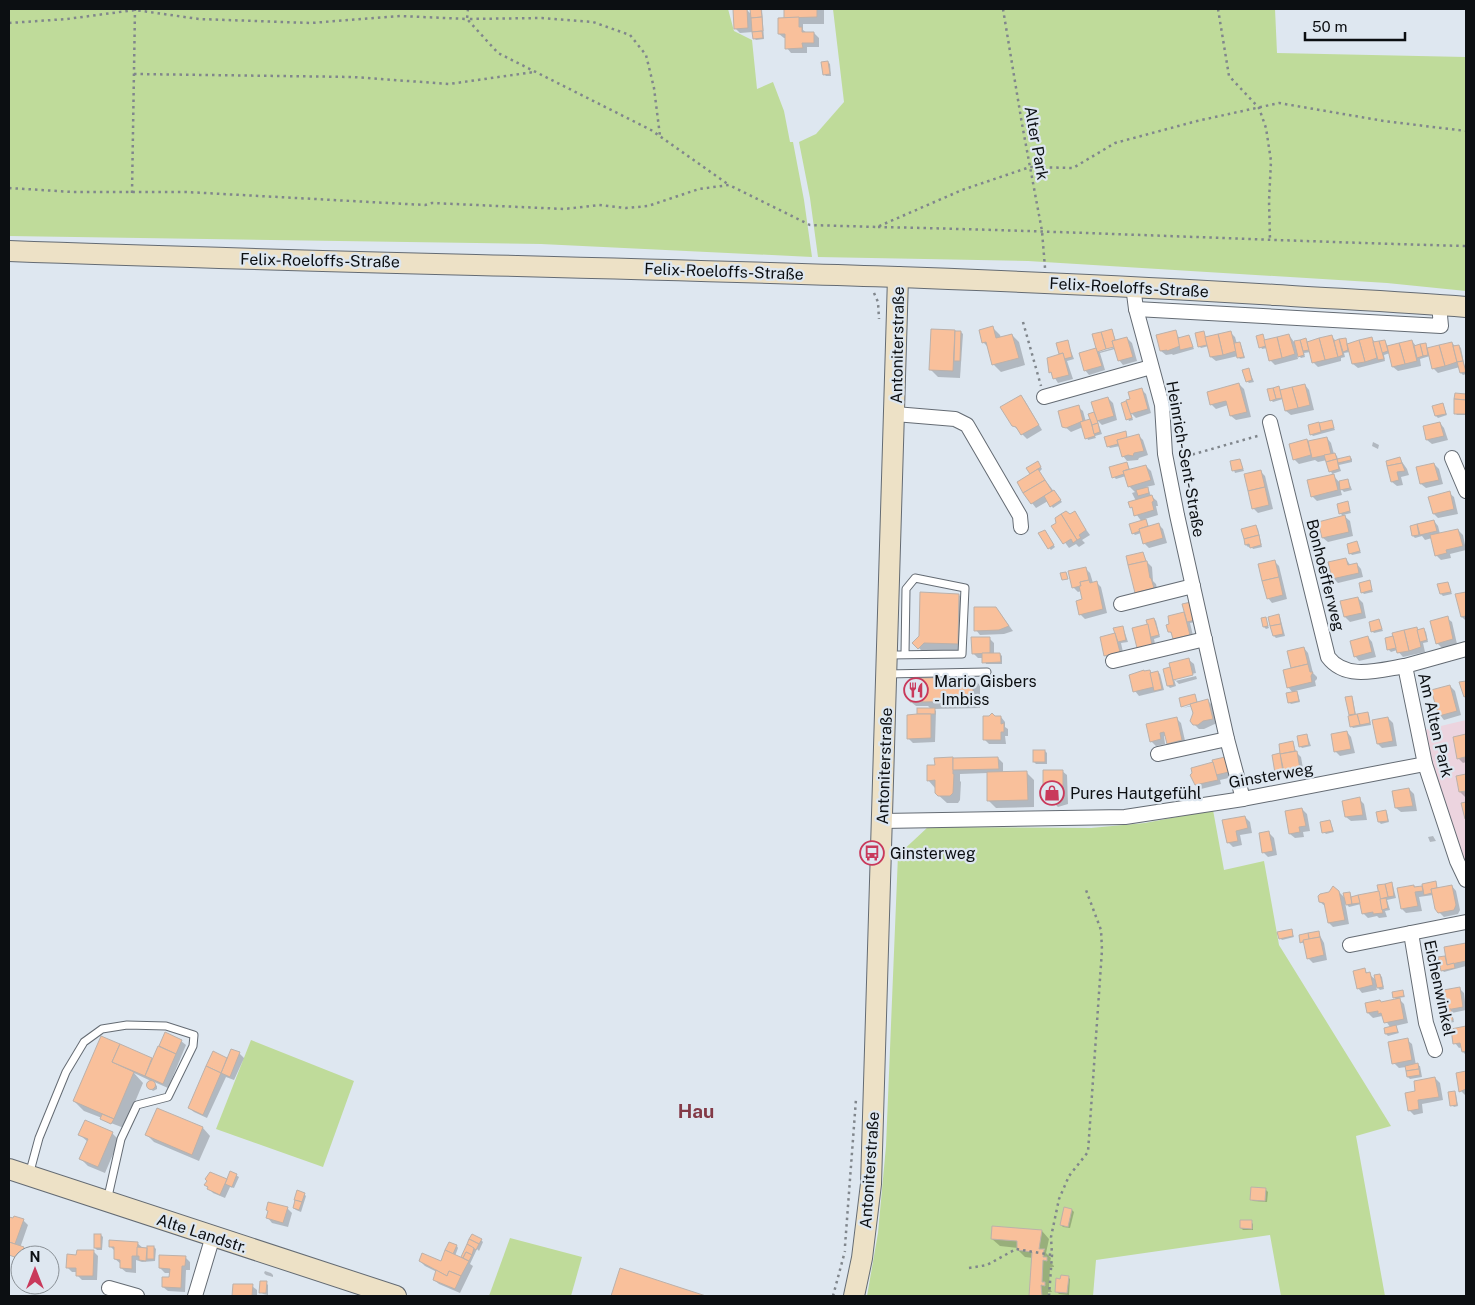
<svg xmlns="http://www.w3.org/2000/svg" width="1475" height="1305" font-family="'Public Sans',sans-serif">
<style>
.education{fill:#ecd4df}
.green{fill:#bfdb9a}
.shadow{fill:#0003;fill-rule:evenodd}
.building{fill:#f9c09b;stroke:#bcb1aa}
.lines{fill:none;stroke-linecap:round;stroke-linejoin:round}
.lane-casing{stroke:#646b73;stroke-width:9}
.street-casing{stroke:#646b73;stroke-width:16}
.secondary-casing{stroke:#646b73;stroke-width:22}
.path{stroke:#80868c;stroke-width:2.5;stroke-dasharray:2.5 4;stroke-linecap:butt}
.lane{stroke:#fff;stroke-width:7}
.street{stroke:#fff;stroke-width:14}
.secondary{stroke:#ede1c6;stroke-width:20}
.labels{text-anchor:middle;stroke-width:4.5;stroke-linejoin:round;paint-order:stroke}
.street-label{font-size:16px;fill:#0c0f12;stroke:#dee7f0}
.poi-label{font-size:16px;fill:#0c0f12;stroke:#dee7f0;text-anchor:start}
.quarter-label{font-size:19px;font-weight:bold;fill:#833a47;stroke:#dee7f0}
</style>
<rect width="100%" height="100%" fill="#dee7f0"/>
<polygon class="education" points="1466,720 1466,867 1432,764 1424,730"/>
<g class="green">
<polygon points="9,9 728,9 734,31 752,40 757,89 773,82 784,111 790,142 793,142 804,200 812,257 541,244 9,236"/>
<polygon points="833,9 1275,9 1277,53 1466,57 1466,291 1387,283 1028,261 818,257 810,198 799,142 816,134 844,102"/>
<polygon points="1213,810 1224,870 1264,861 1279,945 1391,1126 1356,1136 1385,1296 1281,1296 1270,1235 1096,1260 1093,1296 867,1296 878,1233 886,1146 898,855 928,827 1091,828 1145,823"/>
<polygon points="251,1040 354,1081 323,1167 216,1129"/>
<polygon points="510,1238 582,1257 571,1296 489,1296"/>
</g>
<g class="shadow">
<polygon points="751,9 762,9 764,39 756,40 754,38 753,32 740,33 735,28 747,10 752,15"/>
<polygon points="785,9 824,9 824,24 803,24 803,30 807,33 814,33 819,38 819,47 807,47 807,53 791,53 787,48 787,38 784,38 779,34 787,19 786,17"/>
<polygon points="828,62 830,64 831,76 826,76 824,74"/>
<polygon points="992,327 1000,335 1001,338 1012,335 1019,342 1025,365 1001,372 994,365 989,348 983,342"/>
<path d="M1112,330L1116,341L1127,338L1132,343L1137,361L1123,365L1119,360L1115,349L1100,353L1105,370L1089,375L1085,370L1080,354L1098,349L1094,335ZM1119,344L1120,346L1099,352L1097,350Z"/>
<polygon points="955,332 961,332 963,334 960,378 938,377 930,369"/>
<polygon points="1175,332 1180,339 1189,336 1194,349 1173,355 1172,354 1166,355 1161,351"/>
<polygon points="1204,332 1206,338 1230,332 1235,337 1237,344 1239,343 1241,345 1245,358 1240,359 1238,356 1216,361 1211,357 1209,346 1201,348 1199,346"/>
<polygon points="1289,335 1294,342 1306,339 1308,343 1332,337 1336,341 1345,339 1348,345 1372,339 1376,343 1385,341 1388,347 1412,341 1416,346 1425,344 1428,349 1452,343 1456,347 1459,346 1461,348 1466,374 1463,375 1461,373 1460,367 1438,373 1433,368 1430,356 1420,359 1421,366 1398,371 1393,367 1390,353 1384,355 1385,361 1358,368 1353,364 1350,352 1344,353 1345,357 1341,358 1341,361 1318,367 1313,362 1311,352 1304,353 1305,357 1301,358 1297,354 1298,359 1275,365 1270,360 1267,348 1262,349 1261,347 1262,336 1265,341"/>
<polygon points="1067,341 1074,359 1067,361 1073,379 1058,383 1051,372 1062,355 1058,344"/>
<polygon points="1249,370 1254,382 1249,383 1247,381"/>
<polygon points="1239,384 1244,389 1251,417 1236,420 1231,416 1228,405 1216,409 1211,404"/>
<polygon points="1305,385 1309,390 1314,410 1291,415 1286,411 1283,399 1273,402 1271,400 1279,387 1281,391"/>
<polygon points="1141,389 1146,394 1151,413 1136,418 1131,413 1133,420 1129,421 1122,404 1128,402"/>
<polygon points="1456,395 1466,395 1466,415 1457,415 1455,413"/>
<polygon points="1021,396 1025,401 1042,430 1027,439 1013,425"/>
<polygon points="1108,398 1113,403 1117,420 1102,425 1097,420 1102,434 1095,436 1096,438 1088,440 1083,427 1071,432 1064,426 1078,407 1083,411 1086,422 1092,420 1090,414 1096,413"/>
<polygon points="1443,404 1447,415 1438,418 1436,416"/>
<polygon points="1331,421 1335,430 1313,436 1311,434 1309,426"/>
<polygon points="1440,423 1444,428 1448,440 1432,444 1427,440"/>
<polygon points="1125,432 1128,439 1139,436 1143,440 1148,455 1139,458 1138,460 1127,461 1123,456 1120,446 1110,448 1108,446"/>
<polygon points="1327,438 1331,443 1334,454 1337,456 1338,460 1350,457 1352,459 1352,462 1339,465 1341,471 1332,474 1327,460 1318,462 1315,460 1299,464 1294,459 1291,445"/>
<polygon points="1373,442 1379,445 1378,449 1372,446"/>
<polygon points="1400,459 1407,469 1409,475 1401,477 1403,485 1397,486 1392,482"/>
<polygon points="1240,460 1244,471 1235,473 1231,462"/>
<polygon points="1127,463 1130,470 1146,466 1151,471 1155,485 1146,487 1149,491 1151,496 1157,501 1158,506 1156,506 1158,515 1145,519 1149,527 1158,524 1163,529 1167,543 1149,548 1144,543 1141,533 1135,535 1133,533 1142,522 1131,507 1136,501 1132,493 1135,492 1129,486 1126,476 1116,479 1114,477"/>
<polygon points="1039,464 1042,469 1039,472 1062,502 1053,508 1048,501 1036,508 1032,503 1032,474 1028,468"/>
<polygon points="1434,464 1439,469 1443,484 1426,488 1421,484"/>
<polygon points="1260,471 1265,476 1273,509 1258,513 1253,508"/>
<polygon points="1333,475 1339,482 1348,480 1352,490 1344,492 1340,488 1342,495 1317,501 1312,496"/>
<polygon points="1449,493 1454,497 1458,514 1438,518 1434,514"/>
<polygon points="1347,502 1351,513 1343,515 1350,521 1353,536 1328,542 1323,538 1320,523 1344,517 1340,513"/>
<polygon points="1074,513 1090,535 1082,540 1085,543 1079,547 1076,544 1069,548 1053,526"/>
<polygon points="1434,521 1438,526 1440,534 1458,530 1463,535 1466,550 1450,554 1451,558 1441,560 1436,555 1432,538 1425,540 1422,536 1415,538 1413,536 1416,526 1420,529"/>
<polygon points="1256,527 1258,529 1262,547 1253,549 1251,546 1248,547 1246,545"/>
<polygon points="1046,533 1055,547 1051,550 1049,548"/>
<polygon points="1357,543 1361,553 1352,555 1350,553"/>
<polygon points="1143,553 1146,561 1152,567 1153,581 1156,584 1158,593 1141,597 1136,592"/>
<polygon points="1346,559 1351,566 1357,564 1361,569 1363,577 1338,583 1333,578"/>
<polygon points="1274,561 1279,566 1287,599 1272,603 1268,598"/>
<polygon points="1086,569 1090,573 1093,583 1096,582 1101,587 1107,613 1085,619 1080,614 1084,600 1081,591 1078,592 1073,587"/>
<polygon points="1369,582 1373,592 1364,594 1362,592"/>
<polygon points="1448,583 1452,594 1443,596 1441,594"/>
<polygon points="1466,593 1466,621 1462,617 1457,595"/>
<polygon points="959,595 966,602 965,651 931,650 926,655 914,643"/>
<polygon points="1358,598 1363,603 1366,618 1350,622 1345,617 1342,602"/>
<polygon points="996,608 1013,631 1004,634 980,635 976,630"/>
<polygon points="1186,613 1196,622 1190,623 1194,640 1179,643 1170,632 1171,625 1169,617"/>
<polygon points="1278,616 1280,617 1285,636 1276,638 1274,636"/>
<polygon points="1265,618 1269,628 1266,629 1264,627"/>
<polygon points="1447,618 1452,622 1457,644 1442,648 1437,643"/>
<polygon points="1154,619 1156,621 1160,637 1154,639 1156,649 1142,652 1138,648 1149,625"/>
<polygon points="1379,621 1383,631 1374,633 1372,631"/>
<polygon points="1123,627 1128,642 1121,643 1124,657 1110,660 1105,655 1101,638 1117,634"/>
<polygon points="1416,628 1419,631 1424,630 1426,632 1428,642 1423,643 1425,652 1403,657 1397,650 1391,652 1389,650"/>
<polygon points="1368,637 1372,642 1376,657 1359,661 1355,656"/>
<polygon points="989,638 994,643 994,654 1000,654 1002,656 1002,664 986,664 984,658 978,658 973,653"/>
<polygon points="1304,648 1308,653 1313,673 1317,677 1317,679 1315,681 1316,686 1295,691 1298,694 1300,702 1291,704 1289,702 1293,693 1288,687 1293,669 1289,652"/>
<polygon points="1189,660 1194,664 1196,673 1175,678 1175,681 1196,676 1197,679 1179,684 1174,679 1176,686 1170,688 1168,686 1164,670"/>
<polygon points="1149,671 1152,674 1158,672 1160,674 1164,690 1139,696 1135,691"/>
<polygon points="972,678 980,685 980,708 934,709 936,711 935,742 913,743 908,738 920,716 931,709 928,706 916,706 911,702"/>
<polygon points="1450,686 1455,691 1461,715 1444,720 1440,715"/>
<polygon points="1195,696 1198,703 1208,701 1212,705 1217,723 1204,729 1199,729 1194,724 1192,706 1183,708 1192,705"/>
<polygon points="1347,698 1351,698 1353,700 1356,715 1367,713 1369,715 1371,725 1353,728 1351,726"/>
<polygon points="1001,717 1005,722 1005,727 1008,729 1008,736 1005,736 1006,744 989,744 985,740"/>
<polygon points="1176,718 1181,723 1186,745 1173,748 1168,743 1166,736 1164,736 1165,744 1156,746 1151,741 1147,725"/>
<polygon points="1388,718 1393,723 1397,746 1382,748 1378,744"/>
<polygon points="1347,732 1351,737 1355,753 1340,756 1335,751"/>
<polygon points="1307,735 1311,746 1302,748 1300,746"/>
<polygon points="1466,736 1466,762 1463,763 1458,758 1454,738"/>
<polygon points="1293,742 1296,752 1301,757 1304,774 1289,776 1286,773 1278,774 1276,772 1280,755 1282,758 1280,745"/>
<polygon points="1045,751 1047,753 1047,764 1036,764 1034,762"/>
<polygon points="998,758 1003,763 1003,773 1027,773 1034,780 1034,807 996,808 989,801 988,773 960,774 960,781 961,782 960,800 958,803 947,803 936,793 935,788 928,780 928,766"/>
<polygon points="1225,758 1233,777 1220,780 1221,784 1201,789 1196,784 1214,763"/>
<polygon points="1062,771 1067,775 1068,804 1058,807 1055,804 1049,804 1044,800"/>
<polygon points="1466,775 1466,798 1460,792 1457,777"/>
<polygon points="1409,789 1414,794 1417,811 1401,812 1396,808"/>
<polygon points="1359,799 1364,804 1367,820 1351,821 1346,817"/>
<polygon points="1302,809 1307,814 1310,831 1303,832 1304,837 1295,838 1290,834"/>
<polygon points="1385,811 1387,813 1389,822 1381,824 1379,822"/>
<polygon points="1245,817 1250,822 1252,833 1240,835 1242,845 1233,847 1228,842"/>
<polygon points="1330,821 1334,832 1326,834 1324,832"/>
<polygon points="1269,833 1274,838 1277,855 1268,857 1263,852"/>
<polygon points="1433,836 1436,841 1430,842 1428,837"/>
<polygon points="1435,882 1438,889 1452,886 1456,891 1460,910 1458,914 1444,917 1439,912 1433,895 1419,897 1422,911 1406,913 1402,909 1414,886 1416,888 1422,887 1424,890"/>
<polygon points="1391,884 1393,886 1396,898 1387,900 1390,910 1385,911 1387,917 1379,918 1377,916 1368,918 1363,913 1361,904 1349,907 1345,902 1349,924 1333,927 1329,923 1326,907 1320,902 1338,891 1346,899 1350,893 1352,898 1380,892"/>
<polygon points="1291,930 1294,937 1282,940 1280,938"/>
<polygon points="1318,932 1324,943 1327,960 1313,963 1308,958 1305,944 1301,942"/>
<polygon points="1466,944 1466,966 1444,972 1442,970 1440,958 1447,957"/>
<polygon points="1364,970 1376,980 1380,975 1382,977 1384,989 1380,990 1376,986 1377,990 1362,993 1358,988"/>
<polygon points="1459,988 1464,993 1466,1010 1452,1013 1454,1022 1444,1024 1442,1022"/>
<polygon points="1402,991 1405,997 1398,998 1404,1004 1408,1023 1395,1026 1399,1033 1388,1036 1386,1034 1391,1028 1382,1016 1373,1018 1368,1013 1367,1004 1397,1000 1394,997"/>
<polygon points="1466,1027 1466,1055 1463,1052 1462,1047 1459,1048 1455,1043 1452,1030"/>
<polygon points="166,1034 181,1041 186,1045 168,1088 152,1081 157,1086 157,1089 153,1091 148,1086 148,1084 151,1081 134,1073 143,1083 124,1128 103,1120 102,1118 84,1111 74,1101 101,1038 153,1060"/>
<polygon points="1407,1040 1412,1044 1416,1065 1420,1066 1422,1077 1410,1079 1408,1077 1406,1067 1399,1068 1394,1063"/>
<polygon points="213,1053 228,1059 239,1053 244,1058 234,1080 226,1077 207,1118 194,1112 189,1108"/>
<polygon points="1466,1072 1466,1095 1465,1095 1460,1090 1458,1074"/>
<polygon points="1436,1079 1440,1083 1443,1100 1422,1104 1423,1113 1414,1115 1409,1110 1417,1092 1415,1082"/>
<polygon points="1454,1092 1456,1094 1458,1106 1454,1107 1452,1105"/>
<polygon points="158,1109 203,1128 210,1136 199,1161 154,1142 147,1135"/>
<polygon points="112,1133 119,1140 105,1173 88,1166 81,1159 88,1142 80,1135"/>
<polygon points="231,1172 239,1177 234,1188 230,1187 225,1198 213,1193 206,1185 208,1180 207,1179 228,1180"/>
<polygon points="1266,1190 1268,1192 1267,1202 1253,1201 1251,1199"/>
<polygon points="304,1194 306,1196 301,1212 296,1210 294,1208"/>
<polygon points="287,1208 292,1213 288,1227 272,1223 268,1218"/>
<polygon points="1072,1210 1074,1212 1070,1228 1063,1227 1061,1225"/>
<polygon points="9,1218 23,1220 28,1225 20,1248 25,1250 23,1255 20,1255 20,1259 9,1255"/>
<polygon points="1251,1222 1253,1224 1253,1230 1243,1230 1241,1228"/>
<polygon points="1042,1231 1049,1239 1046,1253 1051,1258 1050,1262 1054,1266 1054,1267 1050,1267 1049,1287 1052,1292 1048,1292 1048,1296 1030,1296 1033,1258 1025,1257 1018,1250 1018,1248 1000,1246 992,1239"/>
<polygon points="101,1235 103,1237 102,1250 97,1250 95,1248"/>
<polygon points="481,1240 483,1242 479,1251 477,1249 470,1264 473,1266 460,1293 439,1284 434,1280 437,1272 425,1266 420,1261 442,1263 457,1246 458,1248 455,1256 466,1261 462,1257"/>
<polygon points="137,1243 143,1248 154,1247 156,1249 155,1261 142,1262 136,1260 136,1273 126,1272 121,1268 121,1264 115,1259 115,1251 110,1246"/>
<polygon points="94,1252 98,1256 97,1280 82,1280 77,1275 77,1272 72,1272 67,1267 78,1256"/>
<polygon points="185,1257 190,1262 190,1270 186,1270 185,1292 168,1291 163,1287 171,1278 171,1273 165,1273 160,1268"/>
<polygon points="620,1270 702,1296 612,1296"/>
<polygon points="265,1271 271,1273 273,1275 273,1277 266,1275 264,1273"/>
<polygon points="1068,1277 1070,1279 1069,1295 1059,1294 1057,1292"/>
<polygon points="266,1283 268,1285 268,1295 263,1294 261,1292"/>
<polygon points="234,1285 252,1286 257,1290 257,1296 233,1296"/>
</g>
<g class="building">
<polygon points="733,9 747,9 748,28 734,29"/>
<polygon points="750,9 761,9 762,17 751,18"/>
<polygon points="784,9 817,9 817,17 784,18"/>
<polygon points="762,17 763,31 752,32 751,18"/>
<polygon points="799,17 799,27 802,27 802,32 814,32 814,43 802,43 803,48 785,49 785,34 778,34 778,18"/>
<polygon points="762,31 763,38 753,39 752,32"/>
<polygon points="828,61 830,74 823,75 821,62"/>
<polygon points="993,326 996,338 1012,334 1019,358 992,365 986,342 982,343 979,330"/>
<polygon points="931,329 955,330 953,371 929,370"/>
<polygon points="1112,329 1115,340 1112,341 1114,347 1106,349 1101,332"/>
<polygon points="1176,330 1180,346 1167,351 1167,350 1160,351 1156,335"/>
<polygon points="955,331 961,331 960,361 954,361"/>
<polygon points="1204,331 1207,345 1198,347 1195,333"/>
<polygon points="1231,331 1236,351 1223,355 1218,334"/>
<polygon points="1101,332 1106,349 1097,352 1092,334"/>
<polygon points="1218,334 1223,355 1210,357 1205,337"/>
<polygon points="1263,334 1266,346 1259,348 1256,336"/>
<polygon points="1289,334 1295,354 1282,358 1277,337"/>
<polygon points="1189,335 1193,347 1180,350 1178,338"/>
<polygon points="1332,335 1338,357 1325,360 1319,338"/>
<polygon points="1127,337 1133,357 1118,361 1112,341"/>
<polygon points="1277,337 1282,358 1269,361 1264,340"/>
<polygon points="1372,337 1377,358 1365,362 1359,340"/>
<polygon points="1306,338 1309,350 1303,351 1300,340"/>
<polygon points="1319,338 1325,360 1312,363 1307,342"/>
<polygon points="1346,338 1348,350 1343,352 1339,339"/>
<polygon points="1339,339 1343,355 1338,357 1334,341"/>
<polygon points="1068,340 1072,357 1064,359 1063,353 1059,354 1056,343"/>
<polygon points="1300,340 1304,355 1298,357 1294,341"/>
<polygon points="1359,340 1365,362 1352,364 1347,344"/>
<polygon points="1385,340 1388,351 1382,353 1379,341"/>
<polygon points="1412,340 1417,361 1405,364 1399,343"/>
<polygon points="1379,341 1384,359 1378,360 1373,342"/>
<polygon points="1240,342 1244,357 1237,358 1234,343"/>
<polygon points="1452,342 1457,362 1445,366 1439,345"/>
<polygon points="1399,343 1405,364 1392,367 1387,346"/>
<polygon points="1426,343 1428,355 1423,356 1420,344"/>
<polygon points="1420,344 1423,356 1417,358 1414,346"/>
<polygon points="1439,345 1445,366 1432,369 1427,348"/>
<polygon points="1459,345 1463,361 1457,362 1453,346"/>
<polygon points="1096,348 1102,366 1084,371 1079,353"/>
<polygon points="1063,353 1069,375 1053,379 1051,372 1049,373 1047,358"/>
<polygon points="1463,361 1466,372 1460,373 1457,362"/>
<polygon points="1249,368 1252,380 1246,382 1242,370"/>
<polygon points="1239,383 1247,412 1230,416 1226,401 1210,405 1207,392"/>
<polygon points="1305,384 1310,405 1298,408 1292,387"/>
<polygon points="1279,386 1282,398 1276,399 1273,388"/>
<polygon points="1292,387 1298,408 1285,411 1280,390"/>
<polygon points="1142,388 1148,409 1130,414 1126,400 1130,399 1128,392"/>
<polygon points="1273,388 1276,399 1270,401 1267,389"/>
<polygon points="1455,393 1466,394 1466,400 1454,399"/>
<polygon points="1021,395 1039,425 1021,435 1016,427 1012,426 1000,407"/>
<polygon points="1108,397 1114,416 1097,421 1091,402"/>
<polygon points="1454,399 1466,400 1466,414 1454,414"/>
<polygon points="1126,401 1132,418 1126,420 1121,403"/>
<polygon points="1443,403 1446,414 1435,416 1432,406"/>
<polygon points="1079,405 1083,421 1066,428 1062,427 1058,411"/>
<polygon points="1094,412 1098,423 1092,425 1088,414"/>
<polygon points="1090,419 1095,436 1085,439 1080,422"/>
<polygon points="1332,420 1334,428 1321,431 1319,423"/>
<polygon points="1319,422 1321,432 1310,435 1308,425"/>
<polygon points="1440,422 1444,436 1426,440 1423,426"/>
<polygon points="1098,423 1100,432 1094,434 1092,425"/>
<polygon points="1126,431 1127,438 1117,440 1118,444 1107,447 1104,437"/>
<polygon points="1139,434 1144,451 1134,453 1133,456 1128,455 1122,457 1117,440"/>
<polygon points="1327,437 1331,454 1312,458 1308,441"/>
<polygon points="1307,439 1311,455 1293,460 1289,444"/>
<polygon points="1335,453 1337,459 1326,462 1324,455"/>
<polygon points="1350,456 1351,460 1338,463 1337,459"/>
<polygon points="1400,457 1402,463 1387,466 1386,461"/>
<polygon points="1240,459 1243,469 1232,471 1230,461"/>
<polygon points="1337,459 1339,469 1329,472 1326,462"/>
<polygon points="1038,461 1041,467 1030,474 1026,468"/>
<polygon points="1127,462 1129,469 1123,471 1124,474 1112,478 1109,467"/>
<polygon points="1402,463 1405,471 1397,472 1399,480 1391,482 1387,466"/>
<polygon points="1434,463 1439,480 1420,484 1416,467"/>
<polygon points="1146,465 1151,480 1128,487 1123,471"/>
<polygon points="1038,469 1045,480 1023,493 1017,482"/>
<polygon points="1261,470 1265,487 1248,491 1244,474"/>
<polygon points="1334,474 1338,490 1311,497 1307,480"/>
<polygon points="1348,479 1350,488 1340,490 1339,481"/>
<polygon points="1045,480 1052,491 1031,504 1023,493"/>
<polygon points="1148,487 1149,493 1138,496 1136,490"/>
<polygon points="1265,487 1269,505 1252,509 1248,491"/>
<polygon points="1054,490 1061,500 1050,507 1044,496"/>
<polygon points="1450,491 1454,509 1433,514 1428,497"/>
<polygon points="1152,495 1154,501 1152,502 1154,510 1134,516 1132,507 1130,508 1128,502"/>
<polygon points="1348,501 1350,511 1339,514 1337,504"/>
<polygon points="1066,511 1070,514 1075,511 1086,530 1079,535 1081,538 1077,540 1061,514"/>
<polygon points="1061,514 1077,540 1073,543 1071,539 1063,544 1051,526 1056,523 1055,518"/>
<polygon points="1345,515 1349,532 1322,538 1318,522"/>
<polygon points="1146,519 1148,526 1139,529 1140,531 1132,534 1129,524"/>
<polygon points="1434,520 1437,531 1420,535 1417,524"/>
<polygon points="1159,523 1163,538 1143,544 1139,529"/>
<polygon points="1417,524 1419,535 1412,536 1410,526"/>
<polygon points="1256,525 1259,535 1244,539 1241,529"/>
<polygon points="1458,529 1463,546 1446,550 1447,553 1435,556 1430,535"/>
<polygon points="1045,530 1054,545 1048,549 1038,533"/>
<polygon points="1259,535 1261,545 1250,548 1249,544 1245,545 1244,539"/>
<polygon points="1357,541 1360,551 1349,554 1347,544"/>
<polygon points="1143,552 1146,561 1128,565 1126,556"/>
<polygon points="1346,558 1348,565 1357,563 1359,573 1332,579 1328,562"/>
<polygon points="1275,560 1279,577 1262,581 1258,564"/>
<polygon points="1146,561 1147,561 1150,578 1151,578 1154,588 1135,593 1128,565"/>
<polygon points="1086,567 1089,580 1080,582 1081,586 1072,588 1068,571"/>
<polygon points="1066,572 1068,579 1062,580 1060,573"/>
<polygon points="1279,577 1283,595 1267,599 1262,581"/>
<polygon points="1089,580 1090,583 1097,581 1103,609 1079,615 1076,601 1082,599 1079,586 1081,586 1080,582"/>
<polygon points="1370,580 1372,590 1361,593 1359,583"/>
<polygon points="1448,582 1451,592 1440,594 1437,584"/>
<polygon points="920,592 959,594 958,644 924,643 918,649 912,643 919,636"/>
<polygon points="1466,592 1466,616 1461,617 1455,594"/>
<polygon points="1358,597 1362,613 1344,617 1340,601"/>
<polygon points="1191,602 1195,620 1187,622 1182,604"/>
<polygon points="974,607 996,607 1009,626 999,630 974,631"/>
<polygon points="1184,612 1190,635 1173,639 1171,632 1168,632 1166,625 1169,624 1168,616"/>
<polygon points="1279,614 1281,624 1270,626 1268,617"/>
<polygon points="1448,616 1453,639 1436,644 1430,621"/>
<polygon points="1266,617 1268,626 1263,627 1261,618"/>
<polygon points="1154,618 1159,635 1151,637 1146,620"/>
<polygon points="1379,619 1382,629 1371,632 1369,622"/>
<polygon points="1148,624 1152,645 1137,648 1132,628"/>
<polygon points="1281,624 1283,634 1273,636 1270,626"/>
<polygon points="1123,626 1126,640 1118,642 1113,628"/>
<polygon points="1417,627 1421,647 1409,651 1404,630"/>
<polygon points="1424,628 1427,640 1420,642 1417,630"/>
<polygon points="1404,630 1409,651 1397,653 1392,633"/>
<polygon points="1115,633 1120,652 1104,656 1100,637"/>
<polygon points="1368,636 1372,652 1354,657 1350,641"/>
<polygon points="1393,636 1396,648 1387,650 1385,638"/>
<polygon points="971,637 990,637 990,653 972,654"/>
<polygon points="1304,647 1308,664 1291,668 1287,651"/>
<polygon points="982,653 1000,653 1001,662 982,663"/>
<polygon points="1189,658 1193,675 1173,680 1169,663"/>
<polygon points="1308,664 1310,672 1313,672 1311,676 1312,682 1287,688 1283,670"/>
<polygon points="1170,667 1174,685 1167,686 1163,669"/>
<polygon points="1144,670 1144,671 1150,670 1154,687 1133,692 1129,675"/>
<polygon points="1158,671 1162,689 1154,691 1150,673"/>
<polygon points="973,677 973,701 922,702 921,678"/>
<polygon points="910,678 921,678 922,702 910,702"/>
<polygon points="1466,681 1466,696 1464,697 1459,682"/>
<polygon points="1450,685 1457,711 1439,716 1431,690"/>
<polygon points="1297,691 1299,701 1288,703 1286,693"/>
<polygon points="1195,694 1197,702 1181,707 1179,698"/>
<polygon points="1352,696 1355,714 1349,715 1345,697"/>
<polygon points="1208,699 1213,719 1203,721 1198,725 1193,725 1190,721 1193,713 1190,704"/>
<rect x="917" y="708" width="18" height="6"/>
<polygon points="1368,712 1370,723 1360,725 1357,714"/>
<polygon points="992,713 995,716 1001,716 1001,724 1004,723 1004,732 1001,732 1001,740 983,740 983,716 989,716"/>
<polygon points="917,714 931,714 931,738 907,739 907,715"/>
<polygon points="1357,714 1360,725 1350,727 1348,716"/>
<polygon points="1177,717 1182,740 1167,744 1164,732 1160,733 1161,739 1150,742 1146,724"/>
<polygon points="1388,717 1393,741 1377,744 1372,720"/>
<polygon points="1347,731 1351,749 1334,752 1331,734"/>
<polygon points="1307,734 1309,745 1299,747 1297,736"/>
<polygon points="1466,734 1466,762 1465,757 1457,759 1453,737"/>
<polygon points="1293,741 1295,751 1280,754 1279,744"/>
<rect x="1033" y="750" width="12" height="12"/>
<polygon points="1297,751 1300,769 1284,772 1280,754"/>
<polygon points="1280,753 1283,772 1275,773 1272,755"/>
<polygon points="953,757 953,774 954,774 953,793 950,796 938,796 935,793 935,780 927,781 927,765 935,765 934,758"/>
<polygon points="998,757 999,769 953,770 953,758"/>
<polygon points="1225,757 1229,772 1216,775 1212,760"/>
<polygon points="1213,762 1218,780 1195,785 1190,775 1192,773 1191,768"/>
<polygon points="1043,770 1063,770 1063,800 1058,800 1055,803 1052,803 1049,800 1043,800"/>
<polygon points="1027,771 1028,800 987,801 987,772"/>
<polygon points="1466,774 1466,791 1459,792 1456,776"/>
<polygon points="1409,788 1413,806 1395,808 1392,791"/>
<polygon points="1360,797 1363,815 1345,817 1342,801"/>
<polygon points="1466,802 1466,819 1465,819 1461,803"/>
<polygon points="1302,808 1306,826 1299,827 1300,832 1289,834 1285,811"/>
<polygon points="1386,810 1388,821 1378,822 1376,812"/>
<polygon points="1245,816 1248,828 1236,831 1238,841 1227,843 1222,820"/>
<polygon points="1330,820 1333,831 1322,833 1320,822"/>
<polygon points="1269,831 1273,851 1262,853 1259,833"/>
<polygon points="1436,881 1437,888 1431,889 1432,893 1424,895 1422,884"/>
<polygon points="1392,882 1394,896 1388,897 1385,884"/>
<polygon points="1385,884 1388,897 1380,899 1377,885"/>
<polygon points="1414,885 1414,887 1422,886 1423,891 1415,892 1418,906 1401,909 1397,888"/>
<polygon points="1452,885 1456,905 1454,910 1438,913 1435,909 1431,889"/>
<polygon points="1333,886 1339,891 1345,920 1328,923 1324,903 1319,902 1318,896 1320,894 1329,892"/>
<polygon points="1379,891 1383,913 1373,914 1373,912 1362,914 1358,895"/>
<polygon points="1350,892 1352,904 1346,905 1343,893"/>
<polygon points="1358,895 1360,903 1352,904 1351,897"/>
<polygon points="1386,898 1388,908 1382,910 1380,899"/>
<polygon points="1292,929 1293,936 1279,939 1277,932"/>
<polygon points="1319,931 1320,937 1309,939 1308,933"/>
<polygon points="1308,933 1309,939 1300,943 1299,935"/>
<polygon points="1320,937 1324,955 1307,959 1303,940"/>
<polygon points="1466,943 1466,961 1447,965 1444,947"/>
<polygon points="1445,956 1447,965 1454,963 1455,968 1441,971 1438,957"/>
<polygon points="1365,968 1366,973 1370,972 1373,985 1357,989 1353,971"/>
<polygon points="1380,974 1383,987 1377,988 1374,975"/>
<polygon points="1460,987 1463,1007 1441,1011 1438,991"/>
<polygon points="1403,990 1404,996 1393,998 1392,992"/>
<polygon points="1400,998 1404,1019 1384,1023 1381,1013 1378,1014 1378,1011 1367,1013 1365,1003 1380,1000 1381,1002"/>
<polygon points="1451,1009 1453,1020 1441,1022 1439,1011"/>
<polygon points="1396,1025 1398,1032 1385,1034 1384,1028"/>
<polygon points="1466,1026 1466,1051 1462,1052 1460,1043 1453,1044 1451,1029"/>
<polygon points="165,1032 182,1040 176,1054 159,1046"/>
<polygon points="101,1036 120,1044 112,1062 134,1072 114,1119 73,1101"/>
<polygon points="1408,1038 1412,1060 1392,1064 1388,1042"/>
<polygon points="120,1044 152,1058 145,1076 112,1062"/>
<polygon points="158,1046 176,1054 163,1084 145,1076"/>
<polygon points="231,1049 240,1052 230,1077 221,1073"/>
<polygon points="213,1051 227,1058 221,1073 206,1066"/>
<polygon points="1418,1063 1419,1069 1406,1071 1405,1066"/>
<polygon points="206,1066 221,1073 203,1115 188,1108"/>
<polygon points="1419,1069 1420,1075 1407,1077 1406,1071"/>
<polygon points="1466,1071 1466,1089 1459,1092 1456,1073"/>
<polygon points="1435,1077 1439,1097 1418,1100 1419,1109 1408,1111 1405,1093 1415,1091 1414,1081"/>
<circle cx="151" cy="1085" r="4.5"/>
<polygon points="1455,1091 1457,1105 1450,1106 1448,1092"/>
<polygon points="157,1108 203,1127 192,1155 145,1135"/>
<polygon points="102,1114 114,1119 111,1124 100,1119"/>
<polygon points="85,1120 113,1132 98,1167 79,1159 88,1139 78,1135"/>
<polygon points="230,1171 237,1174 232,1187 225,1184"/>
<polygon points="210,1172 227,1179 220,1195 207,1189 208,1187 204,1185 207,1181 205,1179"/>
<polygon points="1251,1187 1266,1188 1265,1201 1250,1200"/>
<polygon points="297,1190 305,1193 302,1202 294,1200"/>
<polygon points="295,1200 302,1202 299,1210 293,1208"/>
<polygon points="268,1202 288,1207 283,1223 266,1218 268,1211 266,1210"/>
<polygon points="1064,1207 1072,1209 1068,1227 1060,1225"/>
<polygon points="14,1216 24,1219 15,1244 9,1242 9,1217 13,1218"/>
<polygon points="1240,1220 1252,1220 1252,1229 1240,1228"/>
<polygon points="992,1226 1042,1230 1039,1249 1045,1249 1044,1250 1043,1257 1047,1257 1047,1261 1043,1260 1042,1282 1045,1282 1045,1286 1041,1285 1042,1296 1029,1296 1032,1252 1017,1250 1017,1241 991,1239"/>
<rect x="94" y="1234" width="7" height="14"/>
<polygon points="472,1234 482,1239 479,1244 469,1239"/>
<polygon points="469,1239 479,1244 476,1250 467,1244"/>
<polygon points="109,1240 138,1242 137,1256 139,1256 132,1256 132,1269 120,1268 120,1260 114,1259 114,1247 109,1247"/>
<polygon points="9,1242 24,1247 20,1259 9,1255"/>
<polygon points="449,1242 457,1245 453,1254 445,1250"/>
<polygon points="467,1244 474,1248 472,1255 466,1252 463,1258 461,1257"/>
<rect x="147" y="1246" width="7" height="13"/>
<polygon points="137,1247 147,1248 146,1261 139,1260 139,1256 137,1256"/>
<polygon points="77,1250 94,1250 93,1276 76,1276 76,1268 66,1268 67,1254 76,1255"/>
<polygon points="445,1250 469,1261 461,1276 449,1271 447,1276 419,1261 422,1253 441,1261"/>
<polygon points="466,1252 472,1255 469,1261 463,1258"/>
<polygon points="159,1255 186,1256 185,1266 182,1266 181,1288 162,1287 162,1277 169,1277 170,1269 159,1268"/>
<polygon points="620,1268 706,1296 611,1296"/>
<polygon points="436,1270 447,1276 449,1271 461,1276 455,1289 433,1280"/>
<polygon points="1061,1275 1069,1276 1067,1293 1055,1292 1056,1278 1060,1279"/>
<polygon points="260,1281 267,1281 266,1293 259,1293"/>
<polygon points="233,1284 253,1284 252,1296 232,1296"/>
</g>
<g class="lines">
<g class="lane-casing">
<g id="lane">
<polyline points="888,655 962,654 965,588 915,578 906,589 905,654"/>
<polyline points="887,674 987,672"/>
<polyline points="29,1175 39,1138 66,1072 84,1042 102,1029 127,1025 166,1026 194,1035 193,1046 168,1097 137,1105 121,1139 107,1201"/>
</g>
</g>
<g class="street-casing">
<g id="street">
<polyline points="1133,286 1136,309 1162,405 1165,454 1177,515 1227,739 1243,799"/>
<polyline points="1136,309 1441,326 1439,305"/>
<polyline points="1044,397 1151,367"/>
<polyline points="895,414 955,419 967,425 1020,516 1021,527"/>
<path d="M1270,422L1328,657C1346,681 1379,670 1405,666"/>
<polyline points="1452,458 1466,491"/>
<polyline points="1121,604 1193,586"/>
<polyline points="1466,649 1405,666 1425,764 1457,861 1466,880"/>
<polyline points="1113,661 1205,639"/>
<polyline points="1158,754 1227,739"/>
<polyline points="882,821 1125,817 1243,799 1425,764"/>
<polyline points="1411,933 1426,1023 1435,1050"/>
<polyline points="1350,945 1466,922"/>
<polyline points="109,1288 137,1296"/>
<polyline points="195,1296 213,1236"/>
</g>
</g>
<g class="secondary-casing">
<g id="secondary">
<path d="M9,251C431,267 854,269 1276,295C1339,299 1403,302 1466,307"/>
<polyline points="9,1169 396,1296"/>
<polyline points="854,1296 862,1258 871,1184 898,277"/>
</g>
</g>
<g class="path">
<polyline points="468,9 467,19 542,18 593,22 630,35 646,55 654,88 660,136"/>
<polyline points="1003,9 1022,124 1042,231 1045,268"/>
<polyline points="1218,9 1229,76 1259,108 1266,128 1271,161 1269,201 1270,240"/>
<polyline points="9,23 67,19 135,10 199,19 311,23 400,16 467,19 498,53 651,130 729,185"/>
<polyline points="134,74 353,77 449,84 534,72"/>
<polyline points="9,188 73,192 186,192 425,205 432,203 564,209 599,205 626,208 648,206 699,189 729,185 810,225 877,227 962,190 1030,167 1073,168 1115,143 1197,121 1279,103 1384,121 1466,131"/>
<polyline points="132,193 135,9"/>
<path d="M878,227C1074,231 1270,241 1466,246"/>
<polyline points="874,293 878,302 879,319"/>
<polyline points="1023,322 1041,386"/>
<polyline points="1180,458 1261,435"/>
<polyline points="845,1246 856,1099"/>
<polyline points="969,1268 987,1265 1016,1249 1052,1255"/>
<polyline points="833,1296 845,1251"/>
<polyline points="1049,1296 1052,1255 1051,1237 1059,1199 1069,1176 1088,1152 1102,950 1101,930 1086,890"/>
</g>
<use href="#lane" class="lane"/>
<use href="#street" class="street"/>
<use href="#secondary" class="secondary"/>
</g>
<defs>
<g id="restaurant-ring" transform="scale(1.25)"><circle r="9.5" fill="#dee7f0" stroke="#c9395b" stroke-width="1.5"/><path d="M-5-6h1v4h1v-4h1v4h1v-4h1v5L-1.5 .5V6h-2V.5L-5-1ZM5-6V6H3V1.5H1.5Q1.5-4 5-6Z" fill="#c9395b"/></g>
<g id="shop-ring" transform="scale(1.25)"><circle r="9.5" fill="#dee7f0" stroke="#c9395b" stroke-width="1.5"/><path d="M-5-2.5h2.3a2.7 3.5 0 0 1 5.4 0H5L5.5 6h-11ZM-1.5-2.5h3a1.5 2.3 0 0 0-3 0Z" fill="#c9395b"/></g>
<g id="bus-ring" transform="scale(1.25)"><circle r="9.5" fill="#dee7f0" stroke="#c9395b" stroke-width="1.5"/><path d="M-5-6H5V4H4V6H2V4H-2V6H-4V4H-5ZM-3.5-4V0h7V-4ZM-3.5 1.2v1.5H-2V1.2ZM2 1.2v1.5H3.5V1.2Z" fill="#c9395b"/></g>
</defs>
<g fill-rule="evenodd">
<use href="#restaurant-ring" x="916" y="690"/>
<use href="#shop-ring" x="1052" y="793"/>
<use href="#bus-ring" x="872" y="853"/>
</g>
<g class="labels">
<g class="street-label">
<text transform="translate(1037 143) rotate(80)" y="6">Alter Park</text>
<text transform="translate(320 260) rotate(1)" y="6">Felix-Roeloffs-Straße</text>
<text transform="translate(724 271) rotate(2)" y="6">Felix-Roeloffs-Straße</text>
<text transform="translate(1129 287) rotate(3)" y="6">Felix-Roeloffs-Straße</text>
<text transform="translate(897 345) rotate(-89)" y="6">Antoniterstraße</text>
<text transform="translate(1186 459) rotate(80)" y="6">Heinrich-Sent-Straße</text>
<text transform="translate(1326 575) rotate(76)" y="6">Bonhoefferweg</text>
<text transform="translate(1436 725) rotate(77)" y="6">Am Alten Park</text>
<text transform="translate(884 766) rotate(-88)" y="6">Antoniterstraße</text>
<text transform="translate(1271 775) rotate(-10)" y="6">Ginsterweg</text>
<text transform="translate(1440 988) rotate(78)" y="6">Eichenwinkel</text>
<text transform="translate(869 1170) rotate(-86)" y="6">Antoniterstraße</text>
<text transform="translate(202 1233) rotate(18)" y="6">Alte Landstr.</text>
</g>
<g class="poi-label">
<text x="934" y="687">Mario Gisbers<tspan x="934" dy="18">- Imbiss</tspan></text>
<text x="1070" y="799">Pures Hautgefühl</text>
<text x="890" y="859">Ginsterweg</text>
</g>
<g class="quarter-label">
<text x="696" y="1118">Hau</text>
</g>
</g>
<rect width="1475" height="1305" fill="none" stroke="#0c0f12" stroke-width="20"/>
<g transform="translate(35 1270)"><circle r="24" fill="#dee7f0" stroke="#8a9197"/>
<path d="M0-4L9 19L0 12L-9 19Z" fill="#c9395b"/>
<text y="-8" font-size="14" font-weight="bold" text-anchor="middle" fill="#0c0f12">N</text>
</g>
<path d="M1305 32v8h100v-8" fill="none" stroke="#0c0f12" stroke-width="2.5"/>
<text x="1312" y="32" font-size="15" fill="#0c0f12" stroke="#dee7f0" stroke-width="4" paint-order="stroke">50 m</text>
</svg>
